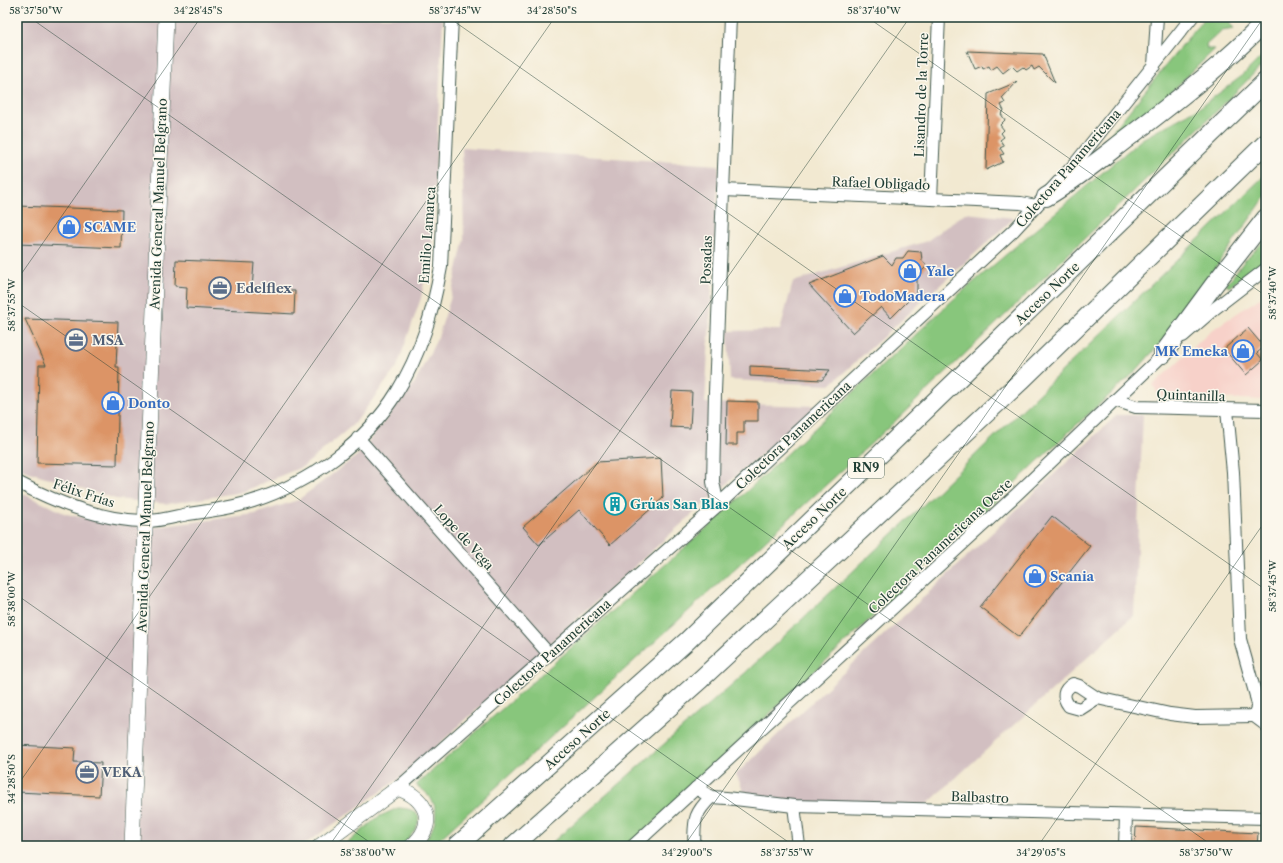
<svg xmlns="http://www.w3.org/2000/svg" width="1283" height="863" font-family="'Libre Caslon Text',serif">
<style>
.built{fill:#f7d1c9}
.industrial{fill:#d2bfc1}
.green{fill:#88c67c;stroke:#548258}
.building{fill:#dc9466}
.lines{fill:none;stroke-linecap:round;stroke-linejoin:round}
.minor-casing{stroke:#3f574c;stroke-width:14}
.major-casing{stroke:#3f574c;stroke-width:16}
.highway-casing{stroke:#3f574c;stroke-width:20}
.minor{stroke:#fff;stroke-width:12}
.major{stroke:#fff;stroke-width:15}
.highway{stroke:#fff;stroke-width:18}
.ticks{fill:none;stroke:#1f3d34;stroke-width:1;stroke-opacity:0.45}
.labels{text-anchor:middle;stroke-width:3;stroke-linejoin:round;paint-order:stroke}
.shield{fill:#fbf7ec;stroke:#61756b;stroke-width:1}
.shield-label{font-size:12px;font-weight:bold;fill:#1f3d34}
.street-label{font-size:13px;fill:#1f3d34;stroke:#fbf7ec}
.shop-label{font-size:13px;font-weight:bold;fill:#366cbe;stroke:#fbf7ec;text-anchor:start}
.service-label{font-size:13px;font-weight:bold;fill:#4e5e75;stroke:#fbf7ec;text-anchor:start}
.culture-label{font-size:13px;font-weight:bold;fill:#0d838f;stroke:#fbf7ec;text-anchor:start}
.neatline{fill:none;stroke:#1f3d34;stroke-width:1.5}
.ticks-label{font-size:10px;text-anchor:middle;fill:#1f3d34}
</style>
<rect width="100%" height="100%" fill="#fbf7ec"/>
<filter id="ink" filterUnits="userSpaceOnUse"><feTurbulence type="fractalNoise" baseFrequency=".025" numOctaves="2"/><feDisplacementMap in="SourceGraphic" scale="8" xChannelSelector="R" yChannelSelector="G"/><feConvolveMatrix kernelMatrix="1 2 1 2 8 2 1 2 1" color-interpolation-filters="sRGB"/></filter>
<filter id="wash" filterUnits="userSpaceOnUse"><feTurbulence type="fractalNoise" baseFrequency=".012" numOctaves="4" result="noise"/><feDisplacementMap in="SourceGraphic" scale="16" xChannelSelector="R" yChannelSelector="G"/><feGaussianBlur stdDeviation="0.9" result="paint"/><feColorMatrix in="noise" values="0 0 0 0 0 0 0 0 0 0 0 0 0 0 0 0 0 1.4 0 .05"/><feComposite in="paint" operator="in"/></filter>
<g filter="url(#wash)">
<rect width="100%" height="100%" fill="#f2e9d1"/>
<polygon class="built" points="1266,294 1266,400 1159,396 1153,385 1212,330"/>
<g class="industrial">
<polygon points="17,17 443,17 432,243 421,298 397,367 355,423 304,466 242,492 167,504 116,499 17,468"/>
<polygon points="462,148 719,165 705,403 817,406 698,509 407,773 302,846 17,846 17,491 66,514 123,525 157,527 255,514 298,500 358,455 415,382 438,337 450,300 464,239"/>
<polygon points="965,213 1014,218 830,385 730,380 728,331 780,330 793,282 927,241"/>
<polygon points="1117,415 1143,415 1134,615 925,806 794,804 757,798 744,792 736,774"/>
</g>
<g class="green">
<polygon points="1205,17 1235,17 1229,23 1234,28 1222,30 1206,45 1207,49 1215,49 1163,100 1087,163"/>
<path d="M1266,52V61L1225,103L887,429L432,846H421C440,823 443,802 416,785L718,518L955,298L1142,139L1199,108L1242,76Z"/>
<polygon points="1266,174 1266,196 1170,332 1135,372 1072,429 660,817 628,846 548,846 745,673 938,491"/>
<polygon points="1266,239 1266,259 1229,287 1226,285 1245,260"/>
<path d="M398,808C433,809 416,832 401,846H344L378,817Z"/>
</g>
<g id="blocks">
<g class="building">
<polygon points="967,51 1043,54 1055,83 1039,67 1034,70 1032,66 1026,70 1023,67 1017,71 1012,66 1003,73 997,66 991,70 989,66 983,69 982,66 975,69"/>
<polygon points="1017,82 1002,98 1005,103 1001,105 1004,111 1001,114 1005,120 1000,125 1004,130 1001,133 1004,137 1000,140 1004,146 1000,148 1004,154 1000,155 1003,162 986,170 988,94"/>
<polygon points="17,206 122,210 121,248 17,244"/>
<polygon points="908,251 921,252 922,260 927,266 917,276 917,292 891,318 881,307 853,333 809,285 883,256 892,265 896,258 903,258"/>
<polygon points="176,260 254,263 252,289 295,291 294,314 186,308 187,287 175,286"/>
<polygon points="25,319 118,322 116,367 119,367 117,465 37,463 39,365 46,365"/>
<polygon points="1248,328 1264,347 1257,353 1263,360 1246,375 1224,349"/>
<polygon points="750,366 830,370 822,380 750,376"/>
<polygon points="672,391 692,392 690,428 670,427"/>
<polygon points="727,401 758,402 758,421 744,421 744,433 737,433 737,445 726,445"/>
<polygon points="661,458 663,498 610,545 579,510 539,545 523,527 597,462"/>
<polygon points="1052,516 1090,546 1019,637 980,607"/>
<polygon points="17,745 75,748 74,762 101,763 99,796 17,792"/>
<polygon points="1136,827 1258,833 1257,846 1135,846"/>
</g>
</g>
</g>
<g filter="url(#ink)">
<use href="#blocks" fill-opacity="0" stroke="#3f574c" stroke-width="1"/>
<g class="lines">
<g class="minor-casing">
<g id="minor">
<polyline points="1154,66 1157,17"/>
<polyline points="723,190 931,199 1021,203 1036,206"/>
<polyline points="931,199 939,17"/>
<polyline points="1183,336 1214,309 1266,269"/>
<polyline points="1115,400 1136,407 1266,410"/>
<polyline points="1227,410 1233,472 1240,639 1256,696 1266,699"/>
<polyline points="358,438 549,654"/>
<path d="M17,482C55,502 100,520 143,521C157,522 173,517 188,514C210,511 232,508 253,501C309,483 366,443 397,392C421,353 433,312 441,267L452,17"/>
<polyline points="718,505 713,482 715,392 730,17"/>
<path d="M1073,684L1079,686L1097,698L1080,709L1069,706C1062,697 1063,690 1073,684Z"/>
<polyline points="1097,698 1170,714 1195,717 1254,716 1258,705 1256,696"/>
<polyline points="1254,716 1266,725"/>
<polyline points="398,788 718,505 1014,230 1074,165 1192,17"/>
<polyline points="696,788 711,797 726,798 794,806 1266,818"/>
<polyline points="794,806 799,846"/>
<polyline points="633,846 1017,494 1168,350"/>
<path d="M694,846C695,821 692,816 711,797"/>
<polyline points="1125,846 1126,815"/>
</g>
</g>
<g class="major-casing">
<g id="major">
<polyline points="132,846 166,17"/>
<path d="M320,846L398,788C427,799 438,823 412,846"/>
</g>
</g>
<g class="highway-casing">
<g id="highway">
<path d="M1046,197C1077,179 1105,155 1134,133C1180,98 1226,62 1266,21"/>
<polyline points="1163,354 1213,286 1266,218"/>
<polyline points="457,846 687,641 1266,81"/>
<polyline points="513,846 701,679 1021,381 1266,143"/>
</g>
</g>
<use href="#minor" class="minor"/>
<use href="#major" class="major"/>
<use href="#highway" class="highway"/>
</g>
</g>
<path class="ticks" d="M29,17L1213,846M448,17L1266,590M867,17L1266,296M17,280L201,17M17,302L794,846M17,595L375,846M17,786L555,17M329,846L910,17M684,846L1264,17M1038,846L1266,520"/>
<defs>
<g id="shop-ring" transform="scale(1.15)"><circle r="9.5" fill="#fbf7ec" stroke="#3f7fe0" stroke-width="1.5"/><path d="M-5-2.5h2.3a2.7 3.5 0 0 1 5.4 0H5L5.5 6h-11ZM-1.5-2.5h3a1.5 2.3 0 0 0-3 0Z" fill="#3f7fe0"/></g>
<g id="office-ring" transform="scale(1.15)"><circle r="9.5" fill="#fbf7ec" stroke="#5c6f8a" stroke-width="1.5"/><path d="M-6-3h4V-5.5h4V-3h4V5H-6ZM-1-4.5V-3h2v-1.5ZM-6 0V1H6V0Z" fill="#5c6f8a"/></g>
<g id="building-ring" transform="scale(1.15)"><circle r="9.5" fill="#fbf7ec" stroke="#0f9aa8" stroke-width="1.5"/><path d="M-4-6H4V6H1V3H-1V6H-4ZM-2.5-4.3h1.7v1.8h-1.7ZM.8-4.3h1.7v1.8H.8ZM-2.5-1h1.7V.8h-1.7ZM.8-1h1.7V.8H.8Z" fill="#0f9aa8"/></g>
</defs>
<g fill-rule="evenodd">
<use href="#shop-ring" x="69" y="227"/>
<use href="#shop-ring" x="910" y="271"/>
<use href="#office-ring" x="220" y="288"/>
<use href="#shop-ring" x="845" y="296"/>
<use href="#office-ring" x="76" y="340"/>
<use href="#shop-ring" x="1243" y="351"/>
<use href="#shop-ring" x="113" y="403"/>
<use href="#building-ring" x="615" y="504"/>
<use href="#shop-ring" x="1035" y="576"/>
<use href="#office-ring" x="87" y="772"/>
</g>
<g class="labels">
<rect class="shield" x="848" y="458" width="36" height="20" rx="3"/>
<g class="shield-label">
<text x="866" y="472">RN9</text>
</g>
<g class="street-label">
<text transform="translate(921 95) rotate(-88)" y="5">Lisandro de la Torre</text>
<text transform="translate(1068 168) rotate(-49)" y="5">Colectora Panamericana</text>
<text transform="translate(881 183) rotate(2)" y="5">Rafael Obligado</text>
<text transform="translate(158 204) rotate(-88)" y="5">Avenida General Manuel Belgrano</text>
<text transform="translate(427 235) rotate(-86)" y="5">Emilio Lamarca</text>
<text transform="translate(706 260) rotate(-88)" y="5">Posadas</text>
<text transform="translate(1047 293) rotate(-44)" y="5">Acceso Norte</text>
<text transform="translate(1191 395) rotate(2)" y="5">Quintanilla</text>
<text transform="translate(793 435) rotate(-43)" y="5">Colectora Panamericana</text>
<text transform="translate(84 493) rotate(18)" y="5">Félix Frías</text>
<text transform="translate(814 518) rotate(-44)" y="5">Acceso Norte</text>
<text transform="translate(145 527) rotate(-88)" y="5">Avenida General Manuel Belgrano</text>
<text transform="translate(464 537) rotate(48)" y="5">Lope de Vega</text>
<text transform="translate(940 546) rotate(-43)" y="5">Colectora Panamericana Oeste</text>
<text transform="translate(552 652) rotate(-42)" y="5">Colectora Panamericana</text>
<text transform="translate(577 739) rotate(-42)" y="5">Acceso Norte</text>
<text transform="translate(980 797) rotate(2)" y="5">Balbastro</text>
</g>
<g class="shop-label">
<text x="84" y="232">SCAME</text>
<text x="926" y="276">Yale</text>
<text x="860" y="301">TodoMadera</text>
<text x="1228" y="356" text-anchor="end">MK Emeka</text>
<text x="128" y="408">Donto</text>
<text x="1050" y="581">Scania</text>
</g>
<g class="service-label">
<text x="236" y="293">Edelflex</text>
<text x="92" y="345">MSA</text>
<text x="102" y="777">VEKA</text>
</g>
<g class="culture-label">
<text x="630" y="509">Grúas San Blas</text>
</g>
</g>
<rect width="1283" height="863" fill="none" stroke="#fbf7ec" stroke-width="44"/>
<rect x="22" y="22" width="1239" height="819" class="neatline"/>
<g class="ticks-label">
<text x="36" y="14">58°37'50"W</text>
<text x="198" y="14">34°28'45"S</text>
<text x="455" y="14">58°37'45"W</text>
<text x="552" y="14">34°28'50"S</text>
<text x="874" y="14">58°37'40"W</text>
<text transform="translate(1272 293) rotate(-90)" y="4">58°37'40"W</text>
<text transform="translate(11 305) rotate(-90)" y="4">58°37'55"W</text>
<text transform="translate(1272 586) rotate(-90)" y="4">58°37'45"W</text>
<text transform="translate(11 599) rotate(-90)" y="4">58°38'00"W</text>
<text transform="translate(11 779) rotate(-90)" y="4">34°28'50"S</text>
<text x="368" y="856">58°38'00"W</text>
<text x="687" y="856">34°29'00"S</text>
<text x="787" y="856">58°37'55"W</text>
<text x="1041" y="856">34°29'05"S</text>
<text x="1206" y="856">58°37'50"W</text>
</g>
</svg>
